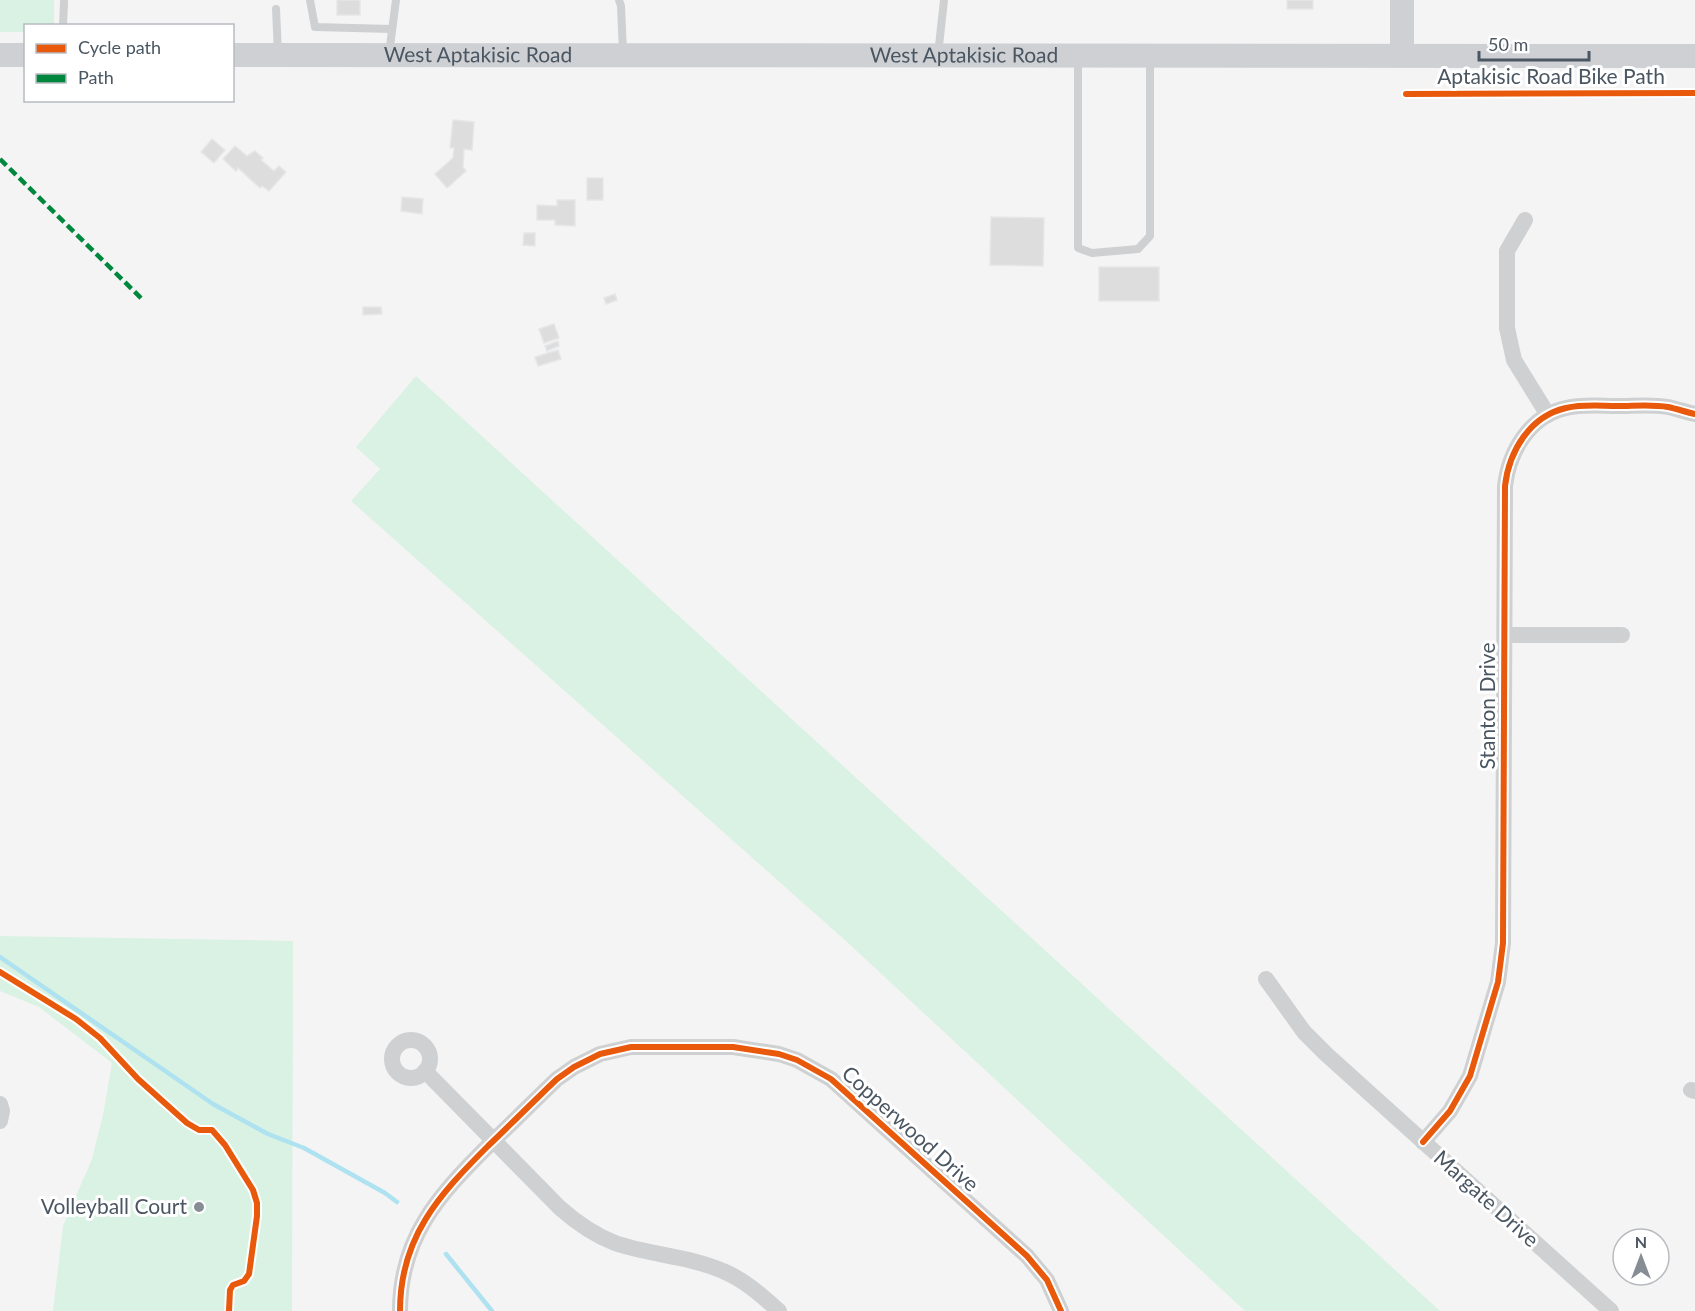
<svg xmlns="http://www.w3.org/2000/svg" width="1695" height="1311" font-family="Lato,sans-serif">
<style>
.green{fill:#d9f2e3}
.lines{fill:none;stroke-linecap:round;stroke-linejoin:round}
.stream{stroke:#aee2f0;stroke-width:4.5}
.building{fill:#ddddde;stroke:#e5e6e7;stroke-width:1.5}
.path{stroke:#bcc7c4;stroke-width:2;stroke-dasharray:4.5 3;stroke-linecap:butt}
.lane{stroke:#ced0d2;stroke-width:8}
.street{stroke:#ced0d2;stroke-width:16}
.secondary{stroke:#ced0d4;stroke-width:24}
.quiet{stroke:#00873e;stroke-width:4.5;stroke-dasharray:9 4.5;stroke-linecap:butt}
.cycleway-casing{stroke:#fff;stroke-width:10}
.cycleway{stroke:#e8590c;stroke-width:6}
.poi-dot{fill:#868d94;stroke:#fff;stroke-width:2}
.labels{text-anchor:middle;stroke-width:6;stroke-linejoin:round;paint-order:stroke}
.street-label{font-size:21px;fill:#4a5661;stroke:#fff}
.poi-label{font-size:21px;fill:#4a5661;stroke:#fff;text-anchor:end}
</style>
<rect width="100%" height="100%" fill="#f4f4f4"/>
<g class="green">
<polygon points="0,0 54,0 54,25 26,26 25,32 0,32"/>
<polygon points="416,376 1440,1311 1245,1311 847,942 351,501 380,469 356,447"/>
<polygon points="0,936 293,941 292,1311 53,1311 63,1226 92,1159 103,1115 112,1063 39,1007 0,991"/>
</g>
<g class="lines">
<g class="stream">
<polyline points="0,957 213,1104 268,1134 304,1148 385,1193 397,1202"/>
<polyline points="446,1254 492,1311"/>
</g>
</g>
<g class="building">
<rect x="337" y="0" width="23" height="15"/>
<rect x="1287" y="0" width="26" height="9"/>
<polygon points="453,120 474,122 472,150 464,149 463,167 466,171 447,188 435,174 453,158 454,148 450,148"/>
<polygon points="212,139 225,150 214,163 201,152"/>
<polygon points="235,146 247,156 255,151 263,158 261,160 274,171 279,166 286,172 269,191 262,186 260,188 238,168 236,171 223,159"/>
<rect x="587" y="178" width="16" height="22"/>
<polygon points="402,197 423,199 422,214 401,211"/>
<polygon points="557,200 575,200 575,226 555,225 555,220 537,220 537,205 557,206"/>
<polygon points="991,217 1044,218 1043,266 990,265"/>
<polygon points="524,233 535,233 535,246 523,245"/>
<rect x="1099" y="267" width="60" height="34"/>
<polygon points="615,294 617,300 606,304 604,298"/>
<polygon points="363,307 381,307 382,314 363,315"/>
<polygon points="554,324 559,338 544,343 539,329"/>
<polygon points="558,341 559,346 547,351 545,346"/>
<polygon points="558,350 561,359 538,366 535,357"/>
</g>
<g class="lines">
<polyline class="path" points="212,1130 218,1126"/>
<g class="lane">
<polyline points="310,0 315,27 392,29"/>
<polyline points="619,0 621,6 623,52"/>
<polyline points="276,9 278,54"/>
<polyline points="63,26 64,2"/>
<polyline points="389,54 396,0"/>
<polyline points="938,55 944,0"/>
<polyline points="1078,59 1078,248 1092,253 1138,249 1150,236 1150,57"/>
</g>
<g class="street">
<polyline points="1525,220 1507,251 1507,328 1514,360 1548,415"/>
<polyline points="1505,635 1622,635"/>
<polyline points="1266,979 1304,1032 1326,1054 1611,1311"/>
<circle cx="411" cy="1059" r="19"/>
<path d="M425,1071L560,1208C577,1223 594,1235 615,1243C650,1255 689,1256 723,1271C745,1280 762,1296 779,1311"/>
<polyline points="1691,1090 1695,1091"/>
<polyline points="0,1104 2,1111 0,1121"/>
<path d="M1423,1142L1450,1111L1470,1076L1498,982L1503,943L1505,486C1509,451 1530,416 1566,408C1583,404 1601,406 1617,406C1634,406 1652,404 1668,407C1677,409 1686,412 1695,414"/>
<path d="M400,1311C400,1237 439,1195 488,1146C511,1124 534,1101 557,1079L574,1067L600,1054L631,1047H733L779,1054L797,1060L831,1079L1027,1256L1047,1280L1061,1311"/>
</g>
<g class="secondary">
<polyline points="1402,0 1402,55"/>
<polyline points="0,55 26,55"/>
<path id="s1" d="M232,55L1695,56"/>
</g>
<polyline class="quiet" points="0,159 144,301"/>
<g class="cycleway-casing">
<g id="cycleway">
<polyline points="1406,94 1695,93"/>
<polyline points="0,972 76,1019 100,1038 138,1079 187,1123 199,1130 212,1130 225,1145 253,1190 257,1203 257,1216 249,1274 244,1281 233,1285 230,1290 229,1311"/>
<path d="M1423,1142L1450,1111L1470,1076L1498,982L1503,943L1505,486C1509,451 1530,416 1566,408C1583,404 1601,406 1617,406C1634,406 1652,404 1668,407C1677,409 1686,412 1695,414"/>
<path d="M400,1311C400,1237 439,1195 488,1146C511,1124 534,1101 557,1079L574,1067L600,1054L631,1047H733L779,1054L797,1060L831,1079L1027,1256L1047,1280L1061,1311"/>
</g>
</g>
<use href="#cycleway" class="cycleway"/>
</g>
<circle class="poi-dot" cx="199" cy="1207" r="6"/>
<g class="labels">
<g class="street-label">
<text dy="7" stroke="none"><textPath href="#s1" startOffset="246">West Aptakisic Road</textPath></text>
<text dy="7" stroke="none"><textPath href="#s1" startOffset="732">West Aptakisic Road</textPath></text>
<text x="1551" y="84">Aptakisic Road Bike Path</text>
<text transform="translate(1488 706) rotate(-90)" y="7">Stanton Drive</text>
<text transform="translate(910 1129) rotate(42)" y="7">Copperwood Drive</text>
<text transform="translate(1486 1199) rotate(42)" y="7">Margate Drive</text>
</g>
<g class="poi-label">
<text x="187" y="1214">Volleyball Court</text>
</g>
</g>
<rect x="24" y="24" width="210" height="78" fill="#ffffff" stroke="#b7bbc0" stroke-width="1.5"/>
<rect x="36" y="44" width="30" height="9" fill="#e8590c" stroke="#b7bbc0" stroke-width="1.5"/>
<text x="78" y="54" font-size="18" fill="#4a5661">Cycle path</text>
<rect x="36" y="74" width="30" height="9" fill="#00873e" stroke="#b7bbc0" stroke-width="1.5"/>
<text x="78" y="84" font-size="18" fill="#4a5661">Path</text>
<g transform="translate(1641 1257)"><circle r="28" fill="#ffffff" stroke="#b7bbc0" stroke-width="1.5"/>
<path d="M0-4.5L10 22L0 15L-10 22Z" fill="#868d94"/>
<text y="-9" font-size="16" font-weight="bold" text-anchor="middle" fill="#4a5661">N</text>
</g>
<path d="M1479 51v9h110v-9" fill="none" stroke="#4a5661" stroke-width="3"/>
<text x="1488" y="51" font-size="18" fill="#4a5661" stroke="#ffffff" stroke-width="4.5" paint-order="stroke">50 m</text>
</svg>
